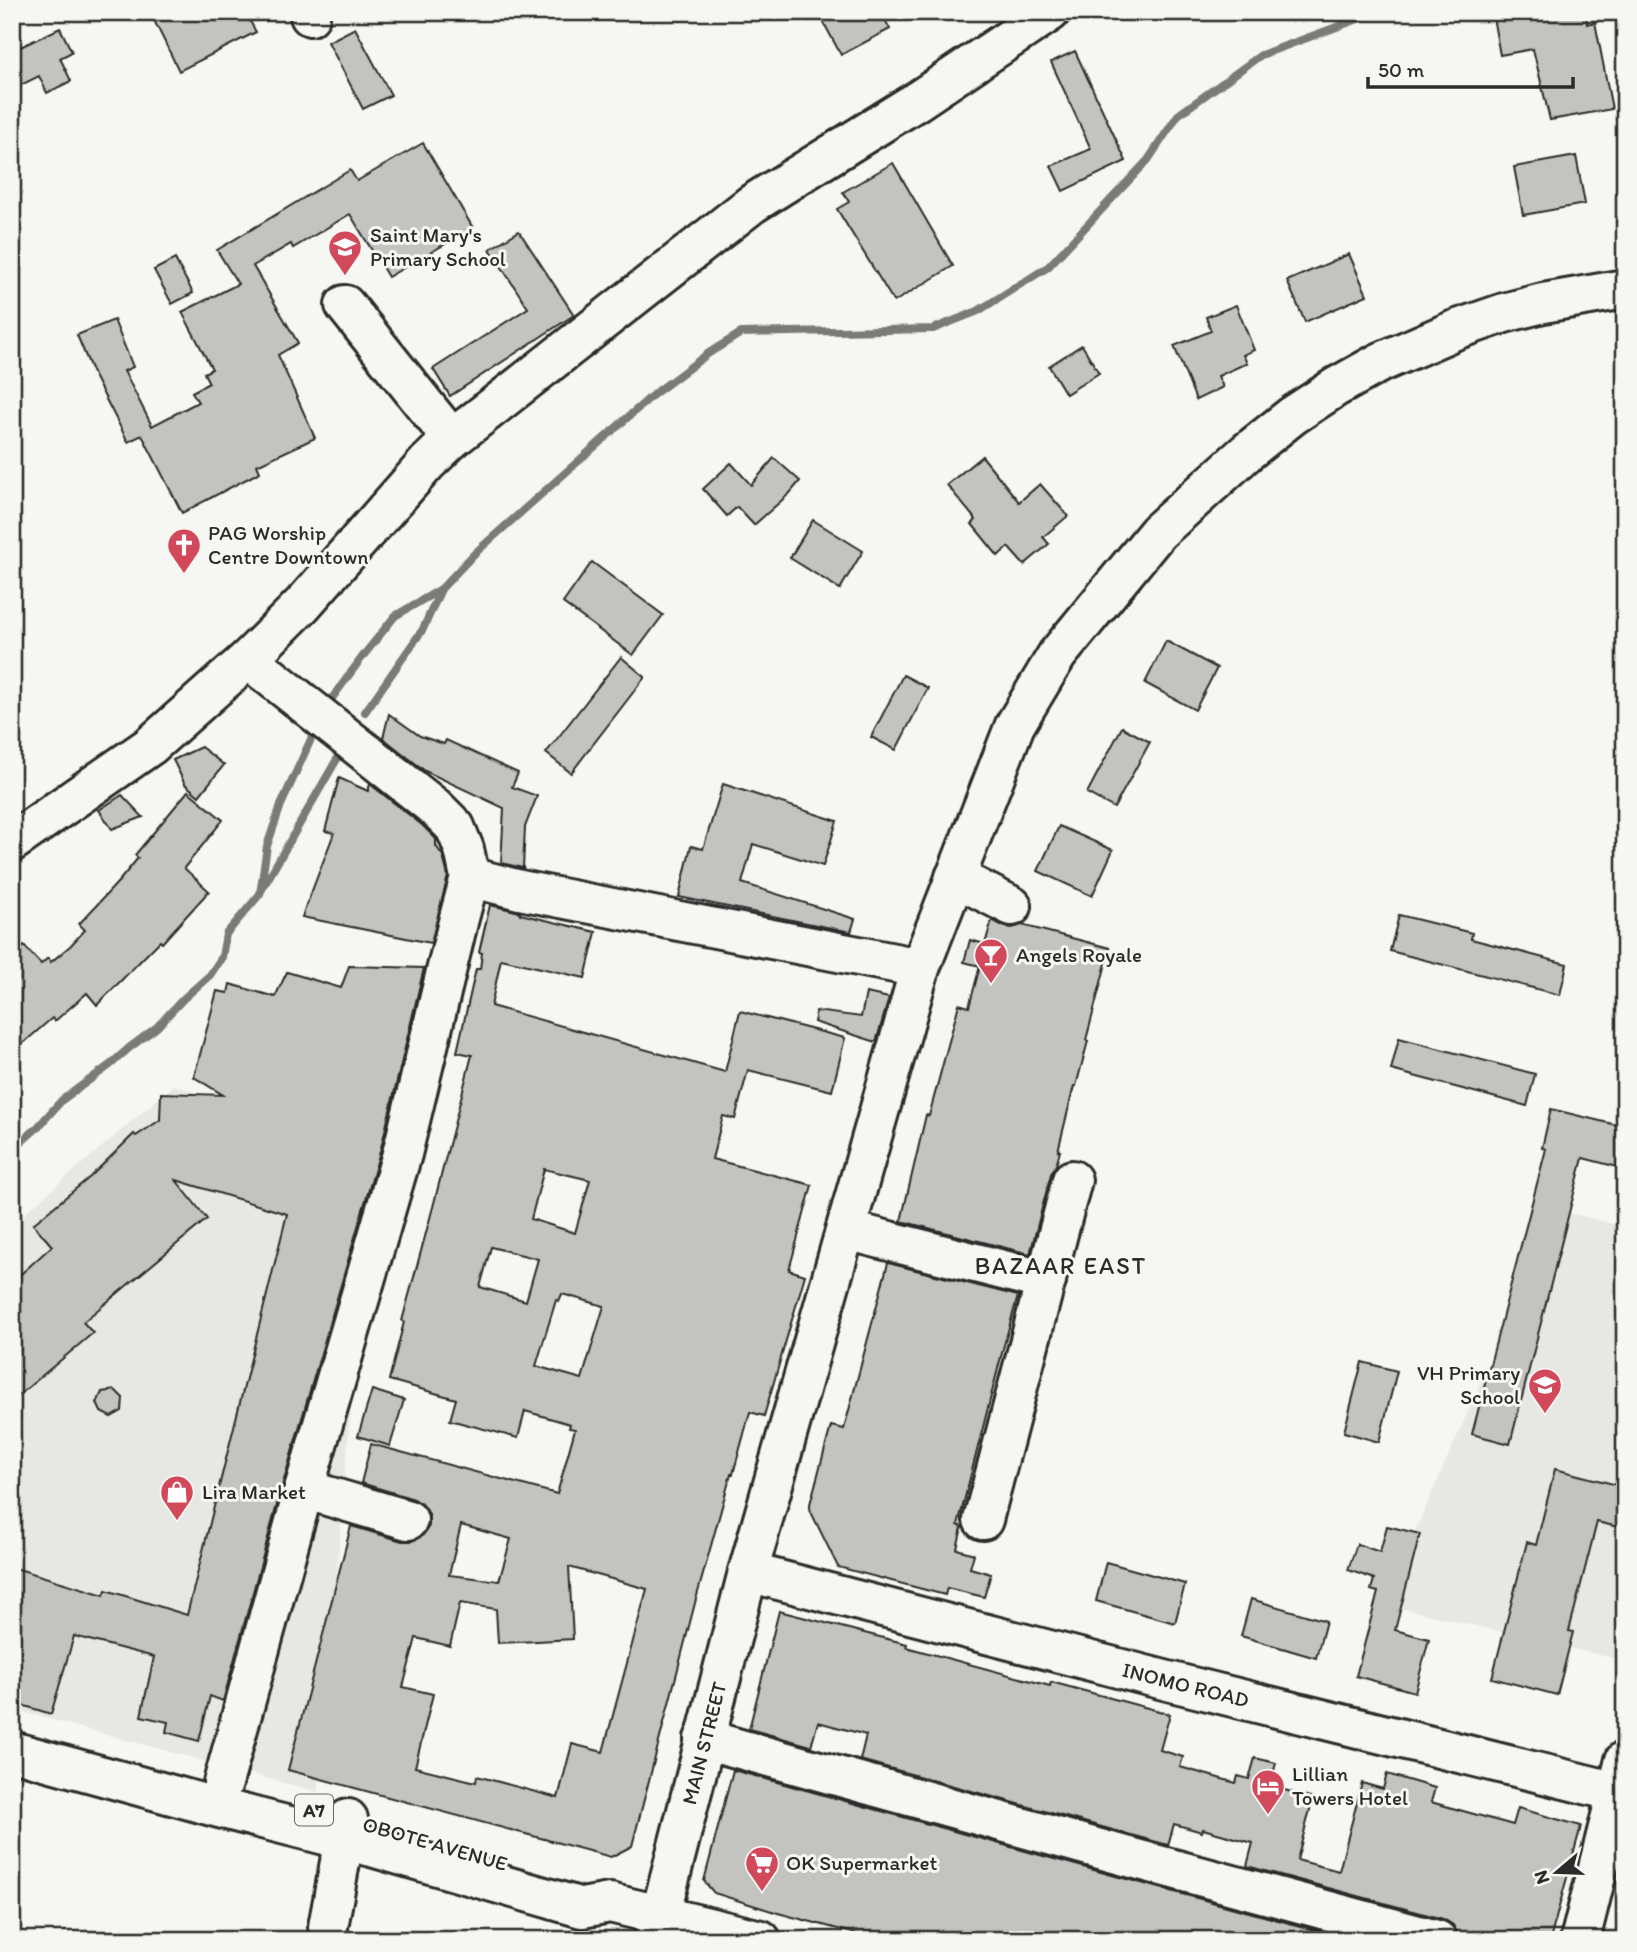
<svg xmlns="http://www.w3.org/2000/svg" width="1637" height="1952" font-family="Itim,sans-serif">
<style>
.built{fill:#e7e7e3}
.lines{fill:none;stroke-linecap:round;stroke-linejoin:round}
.stream{stroke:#7a7a78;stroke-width:8}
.building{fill:#c3c3c0;stroke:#2b2b2b;stroke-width:2;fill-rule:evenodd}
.minor-casing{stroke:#2b2b2b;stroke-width:44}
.major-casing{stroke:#2b2b2b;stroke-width:44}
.minor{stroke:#f6f6f2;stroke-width:38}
.major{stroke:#f6f6f2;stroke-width:38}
.labels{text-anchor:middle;stroke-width:6;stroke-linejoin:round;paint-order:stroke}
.shield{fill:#f6f6f2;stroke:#686867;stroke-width:2}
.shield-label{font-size:19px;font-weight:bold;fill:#2b2b2b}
.poi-label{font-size:21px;fill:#2b2b2b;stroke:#f6f6f2;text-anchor:start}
.street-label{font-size:21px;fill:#2b2b2b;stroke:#f6f6f2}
.quarter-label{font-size:24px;letter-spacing:2px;fill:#2b2b2b;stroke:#f6f6f2}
</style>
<rect width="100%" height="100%" fill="#f6f6f2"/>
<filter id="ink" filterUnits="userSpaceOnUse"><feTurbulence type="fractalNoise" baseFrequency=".0143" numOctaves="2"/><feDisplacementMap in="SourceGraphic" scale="14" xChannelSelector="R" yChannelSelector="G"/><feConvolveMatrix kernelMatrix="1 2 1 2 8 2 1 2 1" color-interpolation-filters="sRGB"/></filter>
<g filter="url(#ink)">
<g class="built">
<polygon points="174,1085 405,1165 357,1335 318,1792 12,1709 12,1224"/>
<polygon points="1557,1210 1625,1227 1625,1647 1621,1660 1383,1604"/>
</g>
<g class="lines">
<g class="stream">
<polyline points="333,697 363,656 395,616 441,589 475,553 654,394 709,353 741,333 933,329 978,311 1048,267 1148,160 1178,115 1261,55 1361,18 1367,12"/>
<polyline points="365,712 423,629 441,589"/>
<polyline points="261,891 337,759"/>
<polyline points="12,1150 38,1127 62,1100 110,1065 129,1048 157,1027 183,999 210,975 222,957 226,934 260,894 267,846 281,805 317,726"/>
</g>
</g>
<g class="building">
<polygon points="150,12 245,12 256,32 179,71"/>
<polygon points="818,12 881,12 890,29 841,55"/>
<polygon points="1492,12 1586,12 1587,24 1595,22 1612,109 1550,120 1533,49 1500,55"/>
<polygon points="60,28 72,52 60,58 71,81 47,93 39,76 19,86 12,73 12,51"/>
<polygon points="355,28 391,95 363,109 328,42"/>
<polygon points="1075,51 1126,161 1063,191 1051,166 1091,149 1051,62"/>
<polygon points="423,143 473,228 388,277 350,214 293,248 291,244 253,266 298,343 278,355 315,438 257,465 260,472 182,513 142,435 128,442 94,376 77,335 114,320 133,367 124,371 152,426 198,402 192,392 209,383 204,373 212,369 182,312 238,284 217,250 350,170 357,181"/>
<polygon points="1576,156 1585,204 1523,215 1514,167"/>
<polygon points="893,163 953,266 894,302 837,209 849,202 843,192"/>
<polygon points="519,231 574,315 450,396 433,369 528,308 490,249"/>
<polygon points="1349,254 1367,295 1305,322 1287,281"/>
<polygon points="175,259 193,293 172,304 154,270"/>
<polygon points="1236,305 1254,350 1243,355 1247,363 1218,376 1223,387 1196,400 1174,346 1211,331 1206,317"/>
<polygon points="1082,345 1099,373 1066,394 1049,366"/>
<polygon points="982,456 1019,502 1040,484 1068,516 1043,537 1049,544 1024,565 1008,547 998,556 972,524 976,520 947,485"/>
<polygon points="774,458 800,481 790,493 754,525 737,507 727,516 703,489 731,463 751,485"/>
<polygon points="813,520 863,551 840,589 790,558"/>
<polygon points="592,562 663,615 633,655 563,603"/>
<polygon points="1166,641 1217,668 1195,710 1145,683"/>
<polygon points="621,657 645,677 571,773 546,753"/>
<polygon points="903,675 928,688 896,750 871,737"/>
<polygon points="389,714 420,736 444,744 446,740 518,773 512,787 537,796 525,827 523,868 501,863 504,808 425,771 383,738"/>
<polygon points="1122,727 1150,742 1114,808 1087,793"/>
<polygon points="201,747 224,765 199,796 185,784 173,760"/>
<polygon points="339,778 368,791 370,784 422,825 436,839 436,846 443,856 448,876 431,943 302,917 334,833 325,831"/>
<polygon points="723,784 837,821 823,866 753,844 742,883 855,919 851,932 679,897 691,846 703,849"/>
<polygon points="188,791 223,820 184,868 209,891 162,943 160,941 97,1005 87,993 55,1021 52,1018 12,1053 12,957 24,946 41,964 48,958 51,962 70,946 85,930 79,924 119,881 138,858 135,855"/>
<polygon points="122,795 143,817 112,829 99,810"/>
<polygon points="1059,826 1113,850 1092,896 1038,871"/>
<path d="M490,905L520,912V914L596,932L585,978L501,959L491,1006L725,1072L740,1011L845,1038L832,1091L748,1070L735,1119L723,1116L712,1159L812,1185L789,1270L805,1275L764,1416L750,1412L733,1474H731L695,1603L632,1846L611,1857L288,1770L351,1526L402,1541H412L423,1535L429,1526V1514L423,1505L414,1499L361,1483L371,1444L557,1494L575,1429L569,1428L570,1424L525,1411L518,1438L450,1420L456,1399L389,1380L404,1322L402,1321L433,1207L472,1055L457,1052L476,969H480L482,953L479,952ZM544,1169L590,1180L575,1233L531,1219ZM491,1247L538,1259L526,1301L480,1287ZM562,1294L604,1306L582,1379L536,1366L556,1300L559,1301ZM461,1525L511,1539L499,1581L449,1575ZM569,1567L647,1589L603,1752L572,1744L558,1798L477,1776L476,1782L415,1767L433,1694L403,1687L416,1638L450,1646L460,1603L496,1609L498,1643L573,1639Z"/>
<polygon points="1399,915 1472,933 1471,939 1567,964 1560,995 1390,951"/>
<polygon points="992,920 1003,926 1012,928 1022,925 1110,948 1086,1040 1088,1041 1076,1086 1074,1086 1058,1151 1060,1151 1056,1165 1051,1174 1030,1254 901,1221 926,1115 929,1116 959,1004 969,1007 980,966 964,962 970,940 985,944"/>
<polygon points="349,966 424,968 381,1148 283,1483 223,1701 210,1696 199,1741 166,1732 168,1722 141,1716 154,1657 74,1636 51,1714 12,1702 12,1567 104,1595 106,1590 187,1615 287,1214 176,1180 207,1219 83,1322 93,1333 12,1401 12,1282 52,1246 33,1224 90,1177 134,1134 136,1136 160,1120 161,1093 223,1095 194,1077 217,991 228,993 230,984 275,997 287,972 341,988"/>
<polygon points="866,993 889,998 876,1042 814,1022 816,1011 861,1017"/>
<polygon points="1399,1038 1535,1074 1527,1106 1391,1070"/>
<polygon points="1551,1109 1625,1127 1625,1169 1583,1158 1510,1444 1472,1434 1546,1149 1542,1148"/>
<polygon points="888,1263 1018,1296 1004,1345 958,1525 962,1527 957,1549 974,1554 970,1568 991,1574 984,1597 947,1588 945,1595 838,1567 809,1508 831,1426 844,1429"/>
<polygon points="1362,1362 1397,1371 1379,1442 1344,1432"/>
<polygon points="115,1390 123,1398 122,1411 111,1417 101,1412 97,1403 102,1392"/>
<polygon points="372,1390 404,1400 390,1446 358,1436"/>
<polygon points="1555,1469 1625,1487 1625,1502 1618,1527 1597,1522 1569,1631 1573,1632 1557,1695 1492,1678 1527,1542 1536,1545"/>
<polygon points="1387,1526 1420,1534 1395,1630 1429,1639 1415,1692 1356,1676 1378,1592 1371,1590 1374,1579 1348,1570 1357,1544 1380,1552"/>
<polygon points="1106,1562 1185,1584 1175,1623 1096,1601"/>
<polygon points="1251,1599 1326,1621 1316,1658 1241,1636"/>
<polygon points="779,1611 907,1644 906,1647 1050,1686 1051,1682 1170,1714 1160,1750 1183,1757 1180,1767 1236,1783 1238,1776 1249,1779 1255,1758 1276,1763 1270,1786 1313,1798 1297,1860 1339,1871 1362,1783 1383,1789 1387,1774 1435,1788 1431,1802 1513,1825 1518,1808 1581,1826 1550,1940 1458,1940 1458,1934 1453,1925 1443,1919 1247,1866 1253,1843 1203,1829 1202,1832 1174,1824 1168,1845 1131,1835 860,1760 866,1735 818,1722 811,1746 749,1729"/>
<polygon points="733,1770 1119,1877 1352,1940 879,1940 778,1913 714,1893 704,1881"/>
</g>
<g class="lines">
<g class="minor-casing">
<g id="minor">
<polyline points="309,12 310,16"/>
<polyline points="345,305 452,439"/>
<polyline points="12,842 150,746 248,659 303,604 427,463 452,439 752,204 917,101 1050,12"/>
<polyline points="470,877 520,890 920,968"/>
<polyline points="955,877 1012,906"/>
<polyline points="846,1230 1046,1281"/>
<polyline points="304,1489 408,1520"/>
<polyline points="983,1520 1072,1180"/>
<path id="s1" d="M748,1572L1168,1681L1625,1794"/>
<polyline points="704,1739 1125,1856 1437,1940"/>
<polyline points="223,1783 304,1489 402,1154 459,918 470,877 464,849 455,827 437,809 248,659"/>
<polyline points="328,1927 348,1819"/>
<path id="s2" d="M654,1940L748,1572L920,968L1015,725L1057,655L1158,532L1247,452L1292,416L1336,387L1379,363L1455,330L1504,313L1543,303L1625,289"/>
<polyline points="1580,1940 1625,1760"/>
</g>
</g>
<g class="major-casing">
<polyline id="major" points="12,1751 219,1808 372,1847 582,1908 610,1903 761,1940"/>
</g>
<use href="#minor" class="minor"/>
<use href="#major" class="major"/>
</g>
</g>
<defs>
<g id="school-pin" transform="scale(1.75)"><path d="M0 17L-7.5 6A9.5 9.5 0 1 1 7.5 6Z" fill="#d1495b" stroke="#f6f6f2"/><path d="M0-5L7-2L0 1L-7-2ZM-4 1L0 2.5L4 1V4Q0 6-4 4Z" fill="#fff"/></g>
<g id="church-pin" transform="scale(1.75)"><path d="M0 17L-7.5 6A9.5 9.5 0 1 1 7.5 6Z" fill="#d1495b" stroke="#f6f6f2"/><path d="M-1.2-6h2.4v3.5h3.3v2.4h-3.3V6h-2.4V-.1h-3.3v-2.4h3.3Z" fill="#fff"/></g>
<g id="bar-pin" transform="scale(1.75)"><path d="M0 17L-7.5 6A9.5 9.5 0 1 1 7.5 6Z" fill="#d1495b" stroke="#f6f6f2"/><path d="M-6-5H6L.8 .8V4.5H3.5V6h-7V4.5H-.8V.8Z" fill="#fff"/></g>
<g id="shop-pin" transform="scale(1.75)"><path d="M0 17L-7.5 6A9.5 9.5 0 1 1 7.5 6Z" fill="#d1495b" stroke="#f6f6f2"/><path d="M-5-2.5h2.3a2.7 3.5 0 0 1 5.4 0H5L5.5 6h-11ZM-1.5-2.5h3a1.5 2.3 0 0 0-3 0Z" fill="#fff"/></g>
<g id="hotel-pin" transform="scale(1.75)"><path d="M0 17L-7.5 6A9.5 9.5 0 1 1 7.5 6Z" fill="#d1495b" stroke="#f6f6f2"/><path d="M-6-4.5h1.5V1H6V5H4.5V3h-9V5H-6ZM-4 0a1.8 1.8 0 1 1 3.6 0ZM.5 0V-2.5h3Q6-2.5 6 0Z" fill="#fff"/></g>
<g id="supermarket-pin" transform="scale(1.75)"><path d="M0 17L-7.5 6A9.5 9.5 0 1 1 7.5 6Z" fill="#d1495b" stroke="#f6f6f2"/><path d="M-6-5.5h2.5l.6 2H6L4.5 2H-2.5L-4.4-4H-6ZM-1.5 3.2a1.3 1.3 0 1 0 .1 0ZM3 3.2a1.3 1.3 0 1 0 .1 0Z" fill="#fff"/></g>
</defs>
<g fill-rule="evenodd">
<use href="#school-pin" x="345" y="247"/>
<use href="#church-pin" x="184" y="545"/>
<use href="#bar-pin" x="991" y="955"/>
<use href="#school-pin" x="1545" y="1385"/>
<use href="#shop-pin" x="177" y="1492"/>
<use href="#hotel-pin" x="1268" y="1786"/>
<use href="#supermarket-pin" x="762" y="1863"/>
</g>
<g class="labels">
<rect class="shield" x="295" y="1794.5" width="38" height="31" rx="5"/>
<g class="shield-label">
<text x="314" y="1817">A7</text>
</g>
<g class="poi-label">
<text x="370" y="242">Saint Mary's<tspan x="370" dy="24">Primary School</tspan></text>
<text x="208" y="540">PAG Worship<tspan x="208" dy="24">Centre Downtown</tspan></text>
<text x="1016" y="962">Angels Royale</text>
<text x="1520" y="1380" text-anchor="end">VH Primary<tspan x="1520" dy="24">School</tspan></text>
<text x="202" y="1499">Lira Market</text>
<text x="1292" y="1781">Lillian<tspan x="1292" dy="24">Towers Hotel</tspan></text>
<text x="786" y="1870">OK Supermarket</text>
</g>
<g class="street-label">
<text dy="7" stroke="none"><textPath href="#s1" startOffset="452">INOMO ROAD</textPath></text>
<text dy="7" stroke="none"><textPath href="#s2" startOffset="203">MAIN STREET</textPath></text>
<text transform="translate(435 1844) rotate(16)" y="7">OBOTE AVENUE</text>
</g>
<g class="quarter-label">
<text x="1061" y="1274">BAZAAR EAST</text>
</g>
</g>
<rect width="1637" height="1952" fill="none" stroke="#f6f6f2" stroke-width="42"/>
<rect x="21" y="21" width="1595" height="1910" fill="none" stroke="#2b2b2b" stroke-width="2.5" filter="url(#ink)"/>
<g transform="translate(1557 1872) rotate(251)" stroke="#f6f6f2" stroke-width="5" paint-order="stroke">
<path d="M0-5L12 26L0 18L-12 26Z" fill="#2b2b2b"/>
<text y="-10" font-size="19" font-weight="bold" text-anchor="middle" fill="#2b2b2b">N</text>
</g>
<path d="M1368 77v10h205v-10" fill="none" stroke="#2b2b2b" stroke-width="3.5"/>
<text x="1378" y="77" font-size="21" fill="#2b2b2b" stroke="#f6f6f2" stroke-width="5" paint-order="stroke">50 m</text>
</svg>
